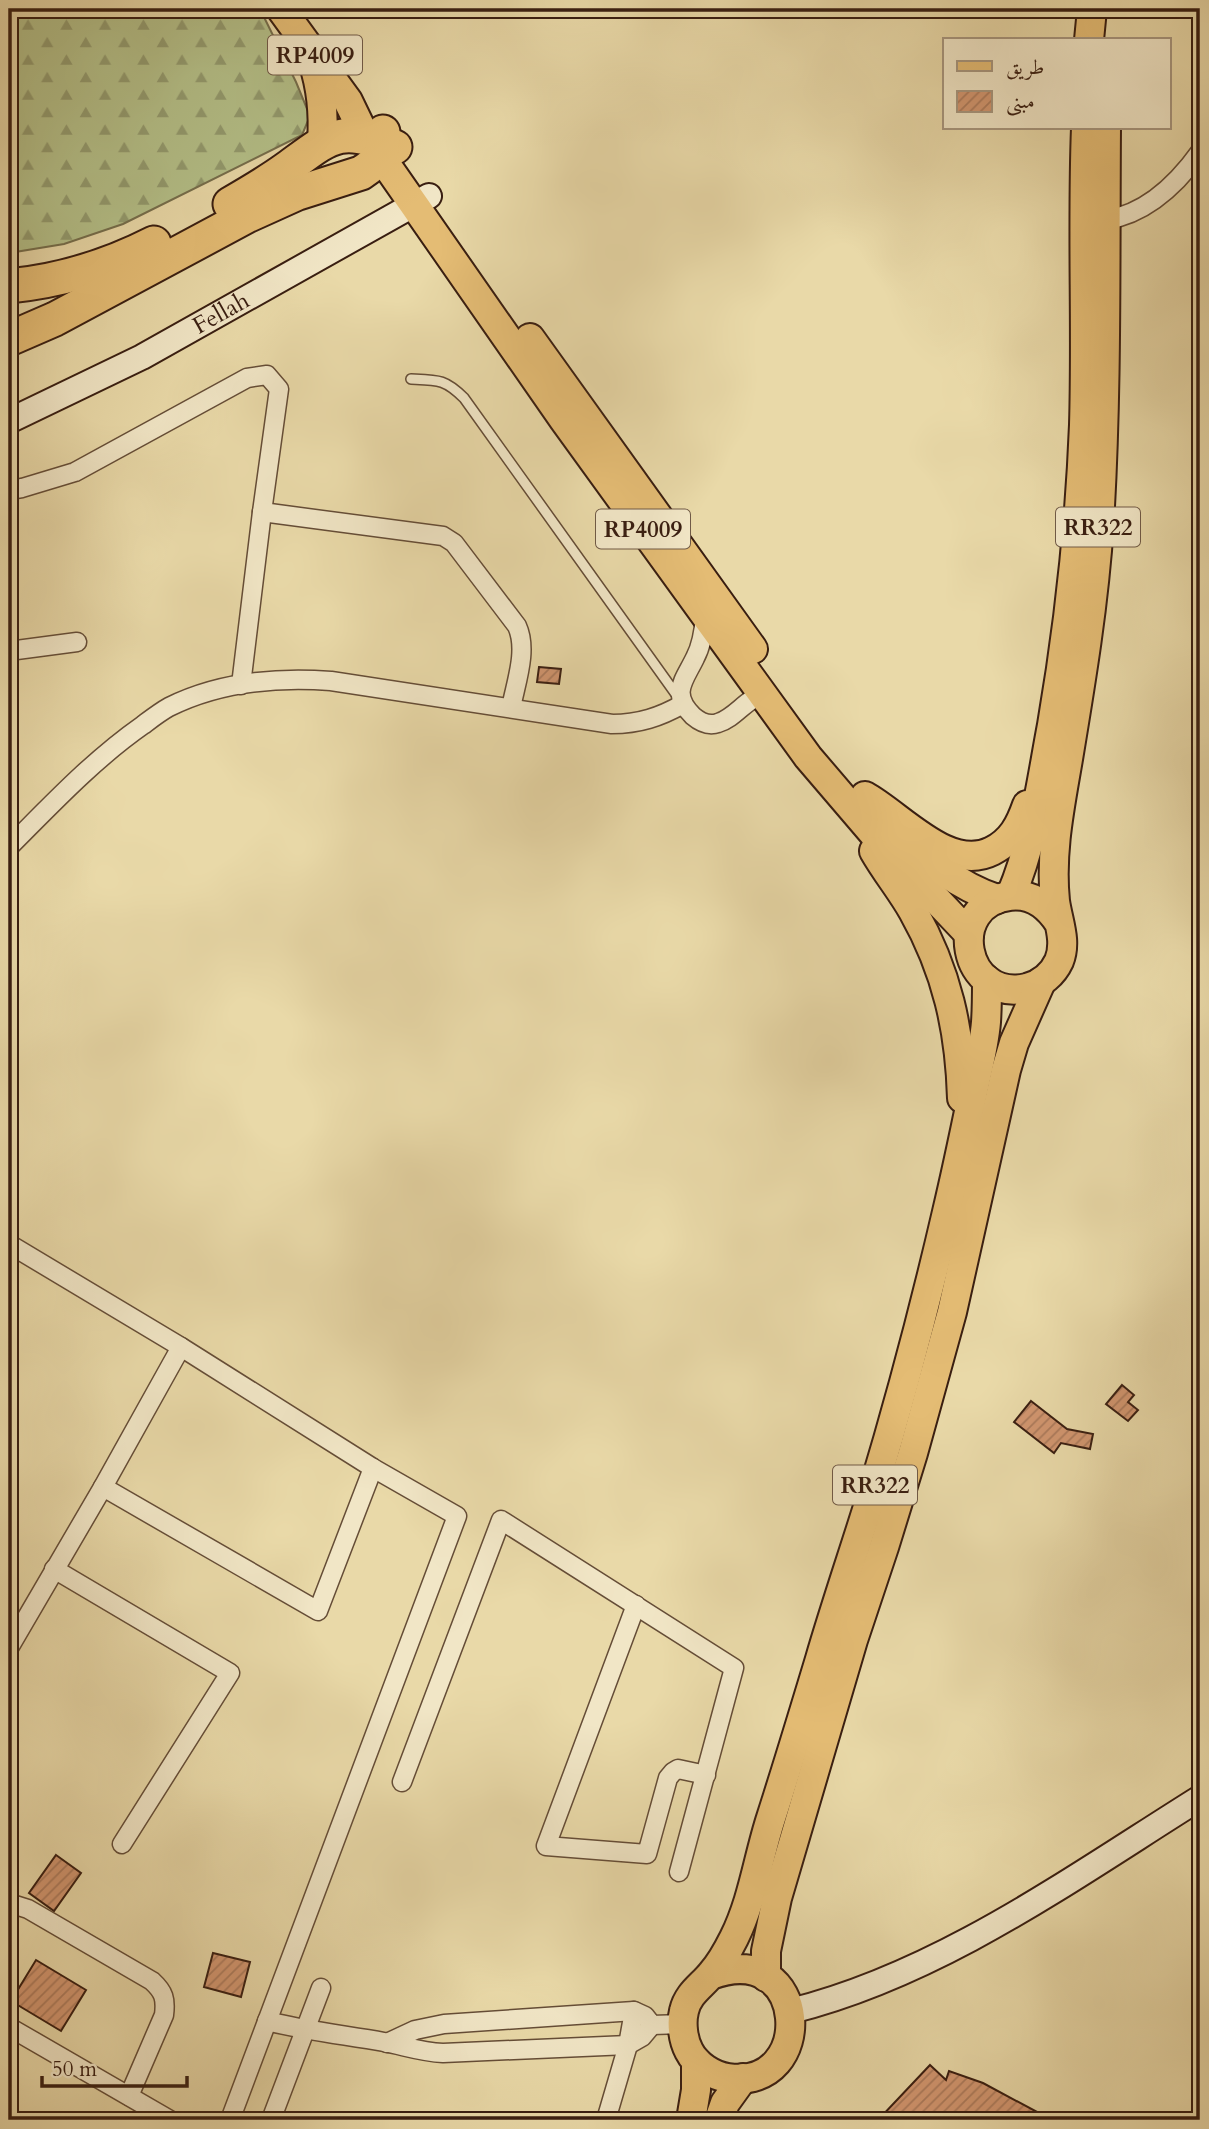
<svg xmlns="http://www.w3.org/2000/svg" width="1209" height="2129" font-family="Cardo,Amiri,serif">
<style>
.forest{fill:url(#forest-firs);stroke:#766f4d;stroke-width:2}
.building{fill:url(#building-hatch);stroke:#391e11;stroke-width:2}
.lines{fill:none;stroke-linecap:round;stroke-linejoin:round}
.lane-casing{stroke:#654d37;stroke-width:12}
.street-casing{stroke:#654d37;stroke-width:21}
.secondary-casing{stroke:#391e11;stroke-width:28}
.primary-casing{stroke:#391e11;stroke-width:32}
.highway-casing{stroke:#391e11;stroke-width:37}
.lane{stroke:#f1e6c6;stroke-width:9}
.street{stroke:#f1e6c6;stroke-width:18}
.secondary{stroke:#f1e6c6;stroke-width:24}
.primary{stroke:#e4bc74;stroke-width:28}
.highway{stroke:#e4bc74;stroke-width:33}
.labels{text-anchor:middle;stroke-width:5;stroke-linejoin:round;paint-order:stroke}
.shield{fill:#f1e6c6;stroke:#705a47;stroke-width:2}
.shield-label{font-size:23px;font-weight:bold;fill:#391e11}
.street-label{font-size:24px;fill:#391e11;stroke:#f1e6c6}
</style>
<defs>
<pattern id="forest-firs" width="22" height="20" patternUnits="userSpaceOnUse" patternTransform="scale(1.75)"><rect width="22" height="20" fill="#b4c089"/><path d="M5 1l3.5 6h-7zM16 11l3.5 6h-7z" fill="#939b6f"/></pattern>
<pattern id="building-hatch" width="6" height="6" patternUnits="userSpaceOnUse" patternTransform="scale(1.75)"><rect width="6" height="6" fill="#d29670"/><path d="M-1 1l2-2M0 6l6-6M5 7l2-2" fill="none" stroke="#ab7a5b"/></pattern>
</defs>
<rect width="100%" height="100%" fill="#e9d9a8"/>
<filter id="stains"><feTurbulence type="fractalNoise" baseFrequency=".00286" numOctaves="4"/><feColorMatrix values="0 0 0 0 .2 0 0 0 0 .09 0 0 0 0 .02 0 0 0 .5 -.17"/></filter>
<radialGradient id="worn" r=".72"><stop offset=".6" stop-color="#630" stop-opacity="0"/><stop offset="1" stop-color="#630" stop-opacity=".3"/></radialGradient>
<polygon class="forest" points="9,9 260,9 296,82 310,116 302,135 123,224 64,244 9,253"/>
<g class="building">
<polygon points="539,667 561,669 559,684 537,682"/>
<polygon points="1122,1385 1134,1395 1128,1402 1138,1410 1128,1421 1106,1404"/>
<polygon points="1031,1401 1067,1429 1093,1434 1090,1449 1061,1443 1054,1453 1014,1422"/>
<polygon points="56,1855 81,1873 54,1911 29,1893"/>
<polygon points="213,1953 250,1962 241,1997 204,1987"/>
<polygon points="36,1960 86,1990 61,2031 11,2001"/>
<polygon points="930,2065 946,2080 949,2071 983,2083 1052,2120 878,2120"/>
</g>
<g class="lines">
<g class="lane-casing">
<path id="lane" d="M411,379C438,380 445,379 464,398L678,697"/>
</g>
<g class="street-casing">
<g id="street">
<path d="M1106,220C1146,214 1177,184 1200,152"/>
<polyline points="9,490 22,488 75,472 247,378 267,375 279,389 262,512 241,685"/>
<path d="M262,512L443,536L454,543L517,626C528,650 516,682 511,708"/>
<path d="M705,616C704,630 702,645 695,658C684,681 670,693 693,716C700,722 709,726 718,723C735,718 746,699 763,694"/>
<polyline points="9,651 77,642"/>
<path d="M9,847C52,804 93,760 143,725C151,719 160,712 169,707C219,682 277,677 331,681L612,724C639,724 660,717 683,704"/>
<polyline points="9,1244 181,1347 373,1468 457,1516 230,2120"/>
<polyline points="103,1487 318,1611 373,1468"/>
<polyline points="54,1569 230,1673 122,1844"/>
<polyline points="636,1605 546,1846 647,1854 668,1778 673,1772 678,1769 706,1775"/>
<polyline points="9,1648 103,1487 181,1347"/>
<polyline points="402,1782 501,1520 734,1668 679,1872"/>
<path d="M9,1903L28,1909L152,1981C164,1992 166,1999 164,2015L129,2096"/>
<path d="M267,2021C306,2031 345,2035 384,2042C405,2046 421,2052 443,2053L628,2045L642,2037L652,2025"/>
<polyline points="9,2027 170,2120"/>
<polyline points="387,2043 415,2030 444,2024 634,2011 645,2016 652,2025 683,2024"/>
<polyline points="271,2120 321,1988"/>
<polyline points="606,2120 628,2045 634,2011"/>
</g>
</g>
<g class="secondary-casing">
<g id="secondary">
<path id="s1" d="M9,421L142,357L429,196"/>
<path d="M791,2011C940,1974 1072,1878 1200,1798"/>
</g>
</g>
<g class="primary-casing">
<g id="primary">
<polyline points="281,9 348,101 362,130 564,420 808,757 873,833 969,934"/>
<polyline points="1089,40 1092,9"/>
<path d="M313,62C322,89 324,114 322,142"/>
<polyline points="530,338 753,649"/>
<path d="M865,796C901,816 949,873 992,851C1012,841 1020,825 1027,805"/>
<path d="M891,823C920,856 955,885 997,899"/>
<path d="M874,851C886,872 901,890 913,911C947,971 960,1030 962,1098"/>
<path d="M1011,895C1034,841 1041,783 1052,725C1069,626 1080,525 1084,425C1087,326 1082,227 1086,128"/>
<path d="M1059,923C1048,906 1032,893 1010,896C944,904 963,1003 1027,988C1041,984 1053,974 1059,961C1067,941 1058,922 1055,901C1050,853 1060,806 1068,759C1081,681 1094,603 1099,524C1107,393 1105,260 1106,128"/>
<path d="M711,1975C810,1938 817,2091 728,2078C713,2076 696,2065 689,2051C683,2040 681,2023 684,2011C688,1993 702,1986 712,1973C721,1963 728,1950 734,1938C753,1900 758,1858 771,1818C788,1765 804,1712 820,1659C836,1604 855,1549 872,1494C900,1401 925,1307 947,1212C956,1174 964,1136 972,1097C977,1072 984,1047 986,1022C987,1008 987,994 987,980"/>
<polyline points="766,1977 766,1951 777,1898 853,1640 884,1547 913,1453 952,1312 1006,1070 1014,1043 1041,982"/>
<polyline points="691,2120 696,2090 696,2061"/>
<polyline points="719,2120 725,2103 743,2078"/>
</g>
</g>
<g class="highway-casing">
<g id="highway">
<path d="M230,204C249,193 268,182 286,169C331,136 339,125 395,147"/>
<path d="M9,286C60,281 109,266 154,243"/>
<path d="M9,339L55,319L247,216L298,193L361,173C380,161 384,153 383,132"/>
</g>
</g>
<use href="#lane" class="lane"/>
<use href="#street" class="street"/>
<use href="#secondary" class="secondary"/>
<use href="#primary" class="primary"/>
<use href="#highway" class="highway"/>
</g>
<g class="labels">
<g class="shield">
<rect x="268" y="35.5" width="94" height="39" rx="5"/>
<rect x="1056" y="507.5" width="84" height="39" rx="5"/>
<rect x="596" y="509.5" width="94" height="39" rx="5"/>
<rect x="833" y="1465.5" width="84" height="39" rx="5"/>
</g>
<g class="shield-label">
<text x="315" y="63">RP4009</text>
<text x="1098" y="535">RR322</text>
<text x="643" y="537">RP4009</text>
<text x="875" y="1493">RR322</text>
</g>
<g class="street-label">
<text dy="8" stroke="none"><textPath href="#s1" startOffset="238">Fellah</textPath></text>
</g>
</g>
<rect width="1209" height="2129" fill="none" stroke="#e9d9a8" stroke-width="35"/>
<rect x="10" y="10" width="1188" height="2108" fill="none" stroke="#391e11" stroke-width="3.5"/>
<rect x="18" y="18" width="1174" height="2094" fill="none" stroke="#391e11" stroke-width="2"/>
<rect x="943" y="38" width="228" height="91" fill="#f1e6c6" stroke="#a7967e" stroke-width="2"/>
<rect x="957" y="61" width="35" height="10" fill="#e4bc74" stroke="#a7967e" stroke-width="2"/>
<text x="1006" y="74" font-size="21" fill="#391e11">طريق</text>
<rect x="957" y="91" width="35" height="21" fill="url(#building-hatch)" stroke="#a7967e" stroke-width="2"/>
<text x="1006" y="108" font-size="21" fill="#391e11">مبنى</text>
<path d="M42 2076v10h145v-10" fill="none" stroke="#391e11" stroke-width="3.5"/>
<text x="52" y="2076" font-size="21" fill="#391e11" stroke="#f1e6c6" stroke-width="5" paint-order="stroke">50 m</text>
<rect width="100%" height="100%" filter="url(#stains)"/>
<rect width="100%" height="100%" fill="url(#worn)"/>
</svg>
